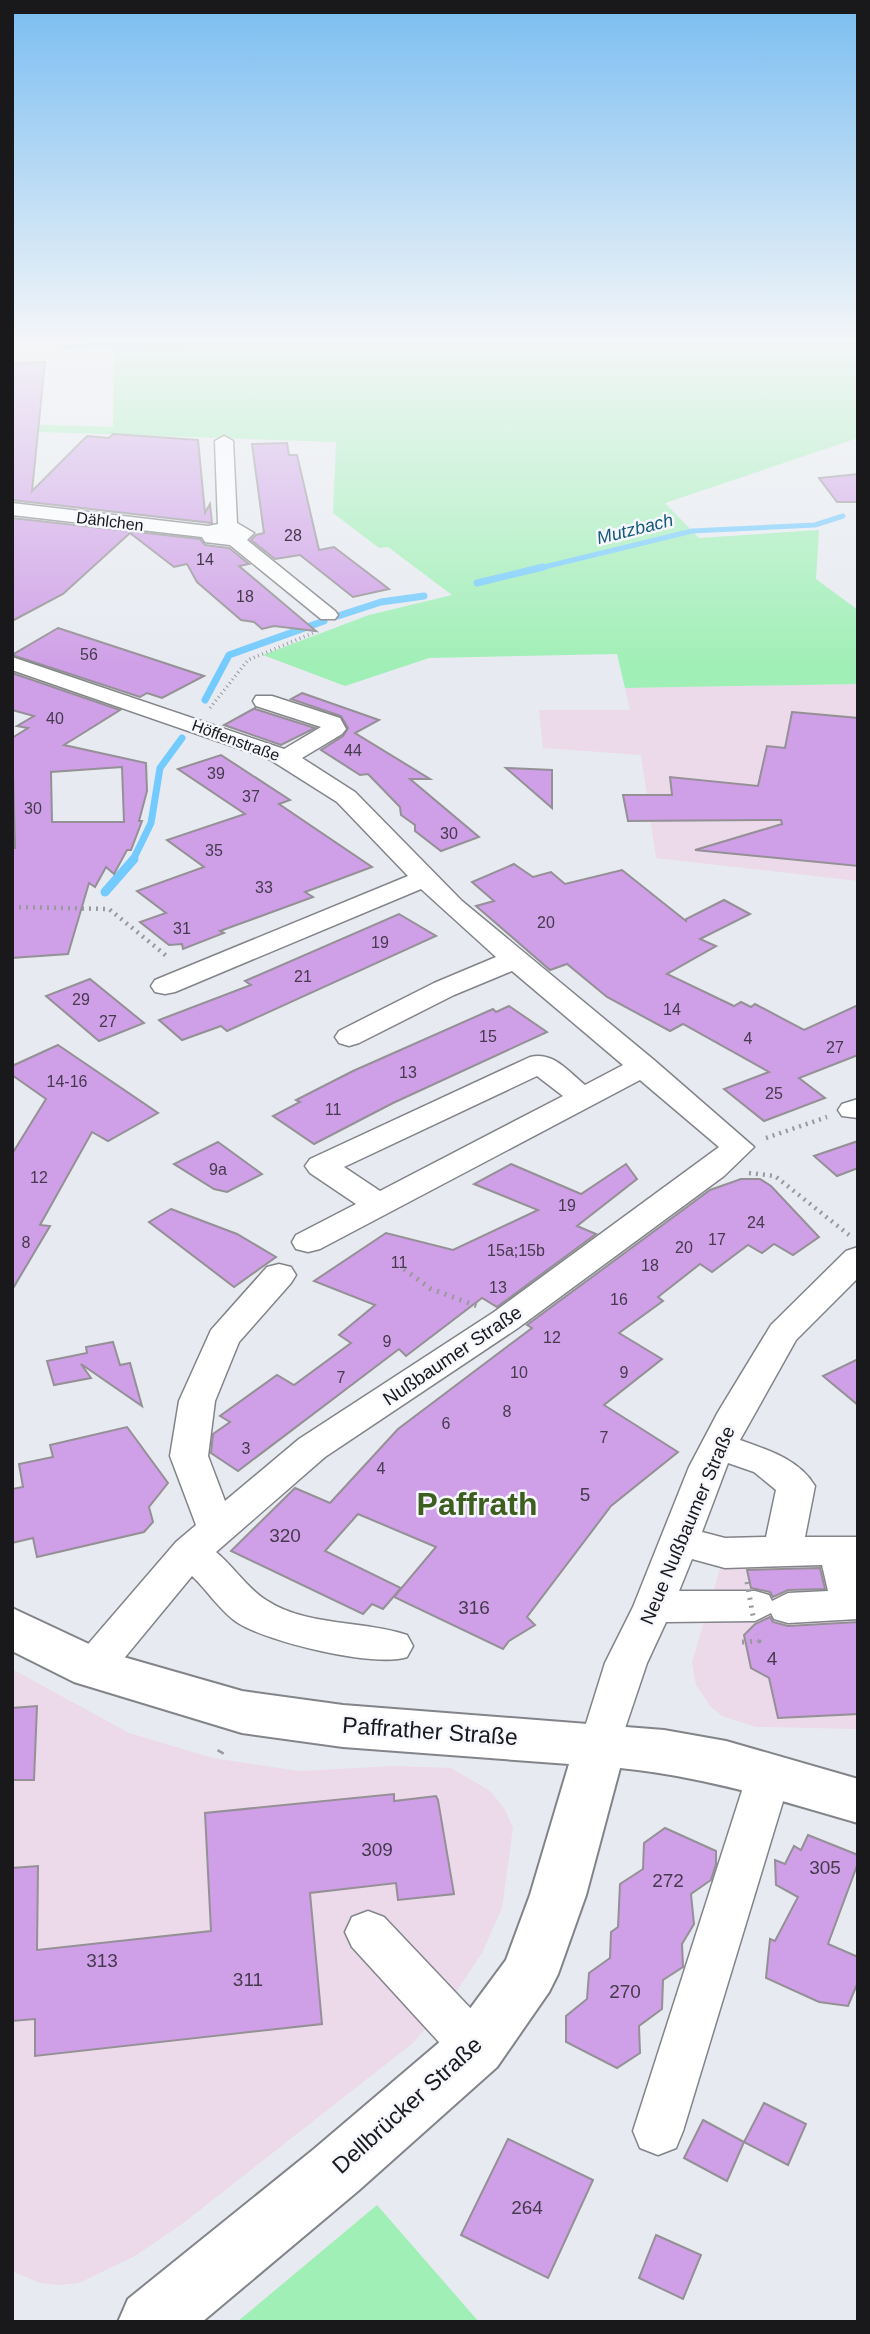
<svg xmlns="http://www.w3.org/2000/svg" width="870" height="2334" font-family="Helvetica,sans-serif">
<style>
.commercial{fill:#ecdaeb}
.green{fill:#a0efb6}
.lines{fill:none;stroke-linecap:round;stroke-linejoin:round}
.stream-far2{stroke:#72cafe;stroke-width:5}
.stream-far1{stroke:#72cafe;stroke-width:7}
.stream{stroke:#72cafe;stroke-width:9}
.building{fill:#cf9fe7;stroke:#949095;stroke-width:2;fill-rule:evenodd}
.minor-casing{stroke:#828489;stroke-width:3}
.major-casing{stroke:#828489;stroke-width:4}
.path-far3{stroke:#989a9e;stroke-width:3.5;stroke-dasharray:1 3.5;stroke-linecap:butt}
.path-far2{stroke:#989a9e;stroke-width:4.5;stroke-dasharray:2 5;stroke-linecap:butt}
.path-far1{stroke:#989a9e;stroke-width:5;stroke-dasharray:2 6;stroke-linecap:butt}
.path{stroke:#989a9e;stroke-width:7;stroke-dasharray:2.5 8;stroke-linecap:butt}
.minor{fill:#fff;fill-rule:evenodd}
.major{fill:#fff;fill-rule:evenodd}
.path-bridge{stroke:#989a9e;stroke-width:5;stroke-dasharray:2 6;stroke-linecap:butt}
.labels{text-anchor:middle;stroke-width:5;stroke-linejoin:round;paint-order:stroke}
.far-street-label{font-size:16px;fill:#19191b;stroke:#f5f7fd}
.number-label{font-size:16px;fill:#463a4e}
.far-water-label{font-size:18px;font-style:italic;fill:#16597c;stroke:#f5f7fd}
.street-label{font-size:19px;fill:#19191b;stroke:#f5f7fd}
.near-number-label{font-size:19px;fill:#463a4e}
.near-street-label{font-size:23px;fill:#19191b;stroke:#f5f7fd}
.near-district-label{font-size:32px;font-weight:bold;fill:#3d5e1e;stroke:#f5f7fd}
</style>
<rect width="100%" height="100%" fill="#e7eaf0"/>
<g class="commercial">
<polygon points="858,684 858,881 656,858 641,755 543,748 539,710 630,710 625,688"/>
<polygon points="722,1562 858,1562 858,1729 756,1727 722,1716 711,1707 696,1685 692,1662"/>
<polygon points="12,1669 129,1733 213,1758 299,1771 395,1766 451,1768 490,1791 504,1808 513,1828 502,1908 482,1953 452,1998 413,2043 182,2224 135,2256 79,2283 59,2285 40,2283 12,2271"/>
</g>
<g class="green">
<polygon points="102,341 858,341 858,438 665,503 699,538 819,530 816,579 858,610 858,684 625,688 617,654 429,658 345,686 263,655 369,615 452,595 388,547 379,548 333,513 336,442 12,431 12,424 113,427 114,346 101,346"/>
<polygon points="377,2205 479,2322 237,2322 243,2317"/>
</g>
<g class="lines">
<g class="stream-far2">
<polyline points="66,347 204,341"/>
<polyline points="536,569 692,531 815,525 843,516"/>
</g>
<g class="stream-far1">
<polyline points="477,583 543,567"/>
<polyline points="338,616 381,602 424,596"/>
<polyline points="205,700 229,655 324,621"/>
<polyline points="133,860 151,823 160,768 182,738"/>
</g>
<polyline class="stream" points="105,892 134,859"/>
</g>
<g class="building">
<polygon points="45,362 32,491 87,436 109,438 113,434 198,440 205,513 210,504 212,523 12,500 12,363"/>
<polygon points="287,443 289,455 297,455 319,550 334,547 389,589 353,597 300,555 275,559 251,540 256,535 264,533 252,444"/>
<polygon points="858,474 858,502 837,502 819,478"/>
<polygon points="12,518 200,539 205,545 229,548 249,564 239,566 316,631 274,626 262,629 254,622 241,620 197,582 187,564 174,567 130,533 63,594 12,621"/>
<polygon points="58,628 128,651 204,676 162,698 147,693 140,697 12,655"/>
<path d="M12,673L120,710L64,745L146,763L147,791L139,821H142L131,850H127L114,874L106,867L95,887L89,883L68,954L12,958V848H15L12,738L28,728L17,726L34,716L12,710ZM122,767L124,822H52L51,772Z"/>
<polygon points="302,693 379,720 355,733 430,779 410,779 479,837 441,851 415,831 415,825 401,815 400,807 368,774 360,775 321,750 343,736 348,728 341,716 291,699"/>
<polygon points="255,708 255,709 315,728 281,745 224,725"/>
<polygon points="792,712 858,718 858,866 695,850 782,824 781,820 628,821 623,795 672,795 670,777 758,786 767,746 785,748"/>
<polygon points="221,755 290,800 279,804 372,867 305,892 313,897 220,931 224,933 183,949 182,944 169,945 140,922 166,913 137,891 204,867 167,840 245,814 178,769"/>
<polygon points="506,768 552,770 552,808"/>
<polygon points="514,864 533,877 551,872 565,884 622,870 686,921 686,919 724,900 750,914 700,939 716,946 667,974 734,1006 741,1002 751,1007 755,1004 804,1030 858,1005 858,1055 799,1078 825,1098 764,1121 724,1089 769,1072 683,1024 670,1031 607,997 567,964 550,970 476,906 494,901 472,882"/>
<polygon points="399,914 436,936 227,1031 221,1026 182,1040 159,1020 251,985 245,981"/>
<polygon points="90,979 144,1023 99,1041 46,996"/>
<polygon points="509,1006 547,1032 393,1103 314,1144 273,1116 300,1102 296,1100 353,1071 493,1009 496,1012"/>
<polygon points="58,1045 158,1113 108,1141 92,1132 40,1225 50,1226 12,1290 12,1154 46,1099 12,1075 12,1066"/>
<polygon points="858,1141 858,1168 837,1176 814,1156"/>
<polygon points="218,1142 262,1174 227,1192 214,1189 174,1164"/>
<polygon points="511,1164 581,1194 626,1164 637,1179 577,1226 596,1234 497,1307 482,1298 406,1356 399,1349 238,1471 211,1453 213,1434 230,1422 220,1416 277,1375 294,1385 351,1343 339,1335 375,1305 314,1281 386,1233 453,1250 538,1210 474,1184"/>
<polygon points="741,1179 760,1179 771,1186 819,1237 793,1255 774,1244 762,1253 748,1245 712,1272 700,1264 658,1297 663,1301 619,1333 662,1359 604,1405 678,1452 611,1506 527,1617 535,1625 509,1641 503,1649 394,1597 436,1547 358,1514 325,1551 401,1588 383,1609 372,1604 363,1614 231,1551 295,1488 330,1503 398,1429 532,1328 527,1325 710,1190"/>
<polygon points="171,1209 237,1234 276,1257 234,1287 149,1222"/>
<polygon points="113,1342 120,1365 130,1363 142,1406 81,1364 91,1378 54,1385 47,1361 87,1353 86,1347"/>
<polygon points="858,1359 858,1405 823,1376"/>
<polygon points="127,1427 168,1483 149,1507 153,1522 144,1532 37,1557 33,1538 12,1543 12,1489 23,1487 19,1464 53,1457 50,1445"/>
<polygon points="820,1568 825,1589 788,1590 773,1597 770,1592 751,1588 747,1570"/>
<polygon points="770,1617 773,1622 788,1626 858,1622 858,1714 778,1718 769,1678 751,1668 744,1635 755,1624"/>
<polygon points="37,1706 34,1780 12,1780 12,1708"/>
<polygon points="394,1794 394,1801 436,1796 438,1800 454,1894 398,1900 396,1883 310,1893 322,2024 35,2056 35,2019 12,2021 12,1868 38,1866 37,1950 211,1931 205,1813"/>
<polygon points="665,1828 716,1851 716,1864 711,1880 691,1894 694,1924 682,1944 683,1967 663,1980 662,2009 639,2026 640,2053 617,2068 566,2042 566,2016 587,1999 589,1973 610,1958 611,1932 618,1927 620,1884 643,1869 644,1843"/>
<polygon points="808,1835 858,1855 858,1863 828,1944 858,1957 858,1982 848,2006 819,2002 766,1978 770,1939 775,1941 798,1897 776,1885 775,1860 785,1864 794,1846 801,1850"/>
<polygon points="764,2103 806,2124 788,2165 744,2142"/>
<polygon points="703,2120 744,2142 727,2181 684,2158"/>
<polygon points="508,2139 593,2180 548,2278 461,2235"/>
<polygon points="656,2235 701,2255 683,2299 639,2278"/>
</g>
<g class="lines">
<g class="minor-casing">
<g id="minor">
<polygon points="224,436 233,441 237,523 254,533 247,540 335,611 338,615 335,619 321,619 230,545 205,542 202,537 12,515 12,503 208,526 218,524 215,441"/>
<path d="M12,657L284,749L321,727L256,706L253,701L256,696H272L340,718L346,729L342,734L302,758L355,792L462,901L654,1060L754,1147L724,1176L518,1328L325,1457L216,1552C234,1567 247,1588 266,1600C307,1627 363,1620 407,1635L413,1646L407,1657C375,1668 268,1642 238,1623C220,1611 208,1591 192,1576L107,1679L92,1684L77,1679L71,1668L77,1657L176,1542L196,1525L170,1456L179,1401L211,1330L267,1267L279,1264L291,1267L296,1275L291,1283L239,1342L215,1401L208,1456L225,1501L299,1439L494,1312L719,1147L640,1080L320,1249L308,1252L296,1249L292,1242L296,1235L356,1204L310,1173L305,1166L310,1159L530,1057C553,1051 568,1071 585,1085L623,1065L512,971L454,995L359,1043L349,1046L339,1043L335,1037L339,1031L434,983L496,957L421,889L175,992L165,994L155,992L151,986L155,980L408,876L337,802L269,759L12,670ZM537,1076L563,1096L380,1191L344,1167Z"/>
<polygon points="858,1099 858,1118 842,1116 838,1110 842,1104"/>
<path d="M858,1247V1278L796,1340L740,1440C768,1450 799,1459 815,1486L805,1537H858V1619L788,1623L774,1619L771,1613L755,1621L666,1622L647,1663L615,1758L600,1763L585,1758L579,1746L605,1663L633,1607L689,1467L718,1412L771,1325L846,1251ZM728,1463L754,1472L776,1490L766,1537L725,1538L702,1532ZM692,1559L725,1568L822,1565L828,1591L788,1593L772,1601L769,1595L755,1591H679Z"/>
<polygon points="769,1757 784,1762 791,1775 683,2131 676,2148 658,2155 640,2148 633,2131 747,1775 754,1762"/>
<polygon points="368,1911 384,1917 493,2032 500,2048 493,2064 476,2071 459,2064 352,1947 345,1932 352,1917"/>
</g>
</g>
<g class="major-casing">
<path id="major" d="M12,1608L106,1652L242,1691L343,1705L664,1730L726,1741L858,1779V1823C779,1800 702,1776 620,1768L586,1895L558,1974L549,1992L497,2067L358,2191L202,2322H118L128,2299L314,2149L455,2029L506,1960L530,1895L569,1764L343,1747L242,1733L74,1682L12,1651Z"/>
</g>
<polyline class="path-far3" points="210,708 248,660 313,633"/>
<g class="path-far2">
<polyline points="12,907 109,909 169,958"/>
<polyline points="766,1138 827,1117"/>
<polyline points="749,1173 775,1176 849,1235"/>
</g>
<g class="path-far1">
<polyline points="404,1269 431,1289 477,1306"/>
<polyline points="742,1642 759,1641 757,1634"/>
</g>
<polyline class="path" points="220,1753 225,1744"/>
<use href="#minor" class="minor"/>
<use href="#major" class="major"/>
<polyline class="path-bridge" points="747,1582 753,1616"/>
</g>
<linearGradient id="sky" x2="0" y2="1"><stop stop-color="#79bdf1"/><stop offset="0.51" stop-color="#f4f6f8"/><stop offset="1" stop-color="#f4f6f8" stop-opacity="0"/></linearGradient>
<rect width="870" height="668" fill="url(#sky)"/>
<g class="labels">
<g class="far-street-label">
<text transform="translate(110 521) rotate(7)" y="6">Dählchen</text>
<text transform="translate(236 740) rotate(20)" y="6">Höffenstraße</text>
</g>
<g class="number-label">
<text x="293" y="541">28</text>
<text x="205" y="565">14</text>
<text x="245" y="602">18</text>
<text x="89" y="660">56</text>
<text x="55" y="724">40</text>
<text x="353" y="756">44</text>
<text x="216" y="779">39</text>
<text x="251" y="802">37</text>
<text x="33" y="814">30</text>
<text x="449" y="839">30</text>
<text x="214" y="856">35</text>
<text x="264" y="893">33</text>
<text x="546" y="928">20</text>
<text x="182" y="934">31</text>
<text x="380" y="948">19</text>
<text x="303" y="982">21</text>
<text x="81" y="1005">29</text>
<text x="672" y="1015">14</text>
<text x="108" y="1027">27</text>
<text x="488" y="1042">15</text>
<text x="748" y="1044">4</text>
<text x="835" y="1053">27</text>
<text x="408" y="1078">13</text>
<text x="67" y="1087">14-16</text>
<text x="774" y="1099">25</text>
<text x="333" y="1115">11</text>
<text x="218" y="1175">9a</text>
<text x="39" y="1183">12</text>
<text x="567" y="1211">19</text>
<text x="756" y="1228">24</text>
<text x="717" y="1245">17</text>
<text x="26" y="1248">8</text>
<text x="684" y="1253">20</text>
<text x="516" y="1256">15a;15b</text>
<text x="399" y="1268">11</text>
<text x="650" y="1271">18</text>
<text x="498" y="1293">13</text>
<text x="619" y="1305">16</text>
<text x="552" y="1343">12</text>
<text x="387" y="1347">9</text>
<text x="519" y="1378">10</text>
<text x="624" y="1378">9</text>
<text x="341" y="1383">7</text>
<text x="507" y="1417">8</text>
<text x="446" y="1429">6</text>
<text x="604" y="1443">7</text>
<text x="246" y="1454">3</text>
<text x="381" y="1474">4</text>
</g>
<g class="far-water-label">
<text transform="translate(635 529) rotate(-14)" y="6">Mutzbach</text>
</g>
<g class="street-label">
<text transform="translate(452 1355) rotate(-34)" y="7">Nußbaumer Straße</text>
<text transform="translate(687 1525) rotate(-67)" y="7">Neue Nußbaumer Straße</text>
</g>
<g class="near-number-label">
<text x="585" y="1501">5</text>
<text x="285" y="1542">320</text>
<text x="474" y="1614">316</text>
<text x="772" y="1665">4</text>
<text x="377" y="1856">309</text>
<text x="825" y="1874">305</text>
<text x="668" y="1887">272</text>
<text x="102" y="1967">313</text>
<text x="248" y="1986">311</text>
<text x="625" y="1998">270</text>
<text x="527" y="2214">264</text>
</g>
<g class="near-street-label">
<text transform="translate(430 1731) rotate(4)" y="8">Paffrather Straße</text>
<text transform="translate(407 2105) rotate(-42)" y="8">Dellbrücker Straße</text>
</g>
<g class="near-district-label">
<text x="477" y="1515">Paffrath</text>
</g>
</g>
<rect width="870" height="2334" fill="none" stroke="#19191b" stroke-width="28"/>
</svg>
